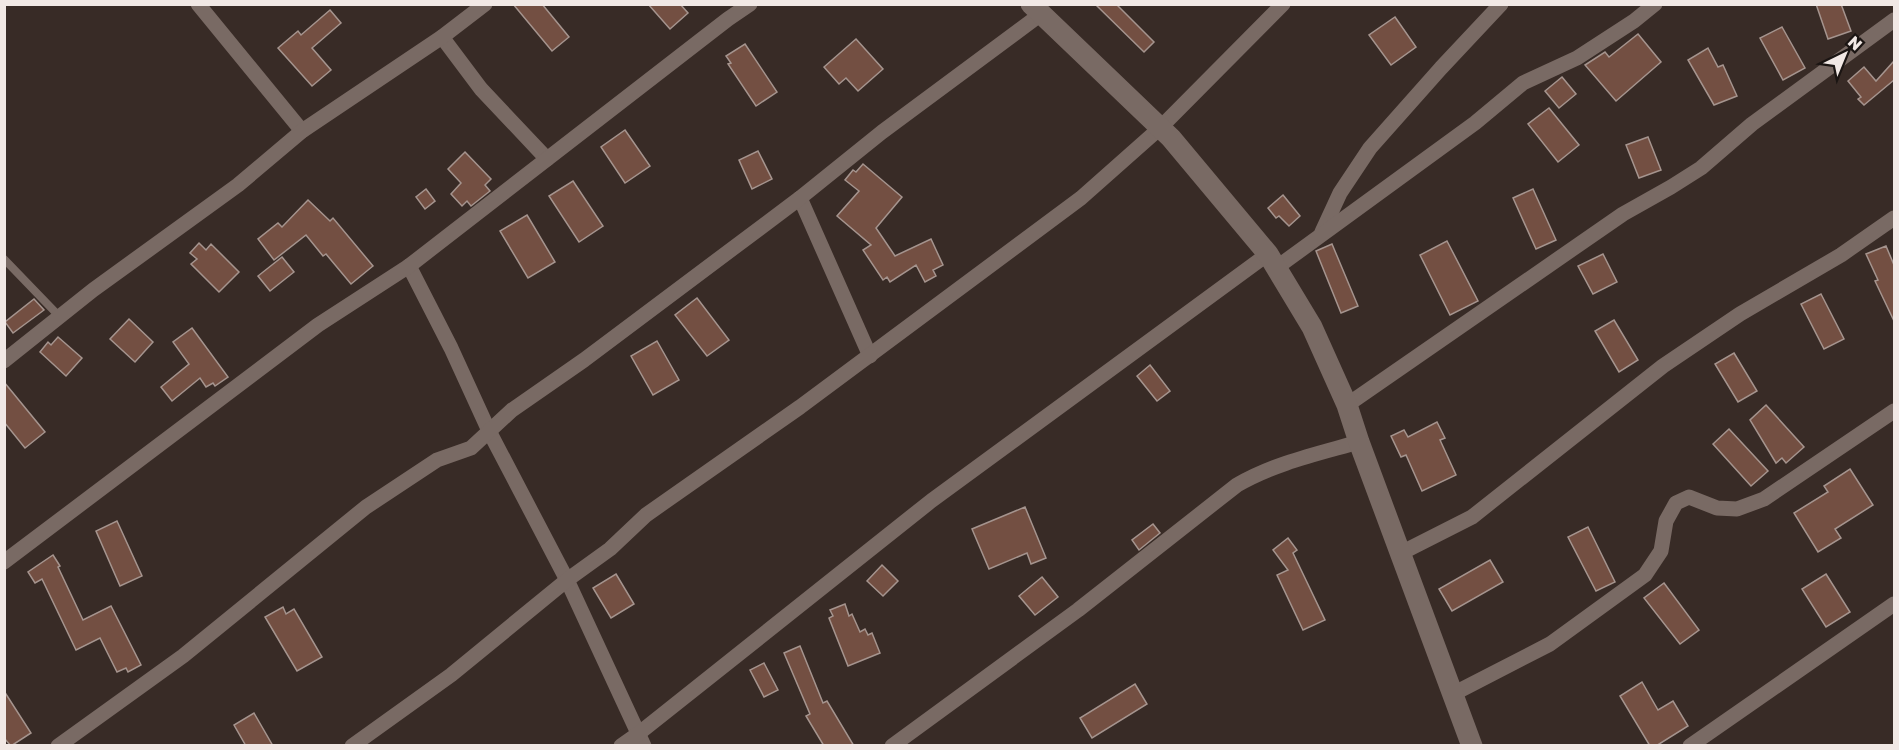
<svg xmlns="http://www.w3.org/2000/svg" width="1899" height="750" font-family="'Golos Text',sans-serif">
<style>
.building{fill:#734f42;stroke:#a5948e;stroke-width:1.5}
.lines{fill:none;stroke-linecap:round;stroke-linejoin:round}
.lane{stroke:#796a64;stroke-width:8}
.street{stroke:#796a64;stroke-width:15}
.secondary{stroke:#796a64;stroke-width:21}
</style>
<rect width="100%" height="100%" fill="#382b26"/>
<g class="building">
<polygon points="513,4 542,4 569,37 552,51"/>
<polygon points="648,4 680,4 688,13 670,29"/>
<polygon points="1095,4 1116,4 1154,42 1144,52"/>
<polygon points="1816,4 1841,4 1851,31 1828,39"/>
<polygon points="330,10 341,23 312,48 331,70 312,86 278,48 298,31 301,35"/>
<polygon points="1395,17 1416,47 1391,65 1369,35"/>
<polygon points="1782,27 1805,68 1783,80 1760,38"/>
<polygon points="1638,34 1661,62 1616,101 1585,65 1605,52 1609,57"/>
<polygon points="856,39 883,69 858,91 846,78 839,84 824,67"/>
<polygon points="745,44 777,92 756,106 728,64 731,63 726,56"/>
<polygon points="1708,48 1718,67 1723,65 1737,96 1714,105 1688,60"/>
<polygon points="1894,61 1894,80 1864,105 1858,99 1861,97 1848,81 1864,67 1876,81"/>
<polygon points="1562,77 1576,94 1559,108 1545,91"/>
<polygon points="1549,108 1579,145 1558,162 1528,124"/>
<polygon points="625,130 650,166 625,183 601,147"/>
<polygon points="1648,137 1661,170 1639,178 1626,145"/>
<polygon points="758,151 772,179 752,189 739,160"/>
<polygon points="465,152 491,179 485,185 490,191 471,206 467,201 462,206 451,194 461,183 448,169"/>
<polygon points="863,164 902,197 876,228 895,256 931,239 943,265 933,270 936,276 925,282 916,265 890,282 887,277 883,280 863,250 871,245 837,216 859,191 845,180 853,170 856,172"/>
<polygon points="573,181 603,226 579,242 549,196"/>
<polygon points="426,189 435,201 425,209 416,197"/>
<polygon points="1533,189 1556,240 1536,249 1513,198"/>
<polygon points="1283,195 1300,216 1289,226 1279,216 1276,218 1268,208"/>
<polygon points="308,200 330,221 333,218 373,266 351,284 326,254 323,256 306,235 274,260 258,239 278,223 282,227"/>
<polygon points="527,215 555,262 528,278 500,231"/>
<polygon points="1447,241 1478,301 1450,315 1420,255"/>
<polygon points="199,243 206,250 211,244 239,272 219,292 191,264 197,259 190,253"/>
<polygon points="1332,244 1358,306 1341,313 1316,251"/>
<polygon points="1886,246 1894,265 1894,321 1875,281 1878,280 1866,254"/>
<polygon points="1603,254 1617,282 1593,294 1578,266"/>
<polygon points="282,257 294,272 270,291 258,276"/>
<polygon points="1821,294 1844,339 1824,349 1801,304"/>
<polygon points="697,298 729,340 707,356 675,315"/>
<polygon points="34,299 44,310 13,333 5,322"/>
<polygon points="129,319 153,342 135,362 110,339"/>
<polygon points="1614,320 1638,360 1619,372 1595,331"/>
<polygon points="192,328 228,377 215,386 213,383 206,387 200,378 172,401 161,387 189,364 173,342"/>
<polygon points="58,337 82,358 66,376 40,352 48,342 51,345"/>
<polygon points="657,341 679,380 653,395 631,356"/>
<polygon points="1734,353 1757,391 1738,402 1715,364"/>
<polygon points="1150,365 1170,391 1157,401 1137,376"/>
<polygon points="4,382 45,432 25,448 4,422"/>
<polygon points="1766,405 1804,447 1786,463 1782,458 1776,463 1750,420"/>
<polygon points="1437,422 1445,438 1440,440 1456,475 1422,491 1406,455 1401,457 1391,436 1404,430 1408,437"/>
<polygon points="1729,429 1768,471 1751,486 1713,444"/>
<polygon points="1850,469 1873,505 1835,529 1841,538 1818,552 1794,513 1828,492 1824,486"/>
<polygon points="1025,507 1046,558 1031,564 1027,553 989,569 972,529"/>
<polygon points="117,521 142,576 120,586 96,531"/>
<polygon points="1153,524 1160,533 1139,550 1132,540"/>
<polygon points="1588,527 1615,582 1596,591 1568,537"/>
<polygon points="1288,538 1297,550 1293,553 1325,620 1303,630 1277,575 1288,570 1273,550"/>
<polygon points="53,555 60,566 58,567 83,620 111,606 141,665 128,672 126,668 117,672 100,638 76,650 42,579 35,583 28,572"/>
<polygon points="1490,560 1503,582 1452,611 1439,589"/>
<polygon points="882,565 898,581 883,596 867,581"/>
<polygon points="616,574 634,604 611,618 593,588"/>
<polygon points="1826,574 1850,612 1826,627 1802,589"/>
<polygon points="1042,577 1058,597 1035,615 1019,596"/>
<polygon points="1664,583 1699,630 1680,644 1644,598"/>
<polygon points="845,604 849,616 852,614 860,632 865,629 868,635 872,633 880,653 848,666 829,618 833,616 830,610"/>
<polygon points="283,607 286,614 294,609 322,657 297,671 265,617"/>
<polygon points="800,646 823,703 827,701 854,746 824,746 806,716 810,714 784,653"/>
<polygon points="764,663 778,690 764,697 750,670"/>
<polygon points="1642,682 1658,710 1673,701 1688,726 1656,746 1650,746 1620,696"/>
<polygon points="1135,684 1147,704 1092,738 1080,718"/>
<polygon points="4,691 31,733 11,746 4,738"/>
<polygon points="254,713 273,746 246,746 234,725"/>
</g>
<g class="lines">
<polyline class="lane" points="4,259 59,316"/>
<g class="street">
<polyline points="198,4 302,131"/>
<polyline points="442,37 481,89 547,159"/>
<polyline points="800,198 870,356"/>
<polyline points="1322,232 1340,193 1370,148 1441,68 1501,4"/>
<polyline points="409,266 451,348 489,431 567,580 644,746"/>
<polyline points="1276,268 1475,123 1523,83 1577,58 1634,21 1655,4"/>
<polyline points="4,361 93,290 238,185 302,131 442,37 485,4"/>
<polyline points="1347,405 1623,214 1671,187 1701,168 1752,124 1894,20"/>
<polyline points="1401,553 1472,517 1663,366 1740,314 1841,255 1894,218"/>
<polyline points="4,562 318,325 409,266 728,19 750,4"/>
<polyline points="1451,695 1550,644 1645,575 1661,551 1666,521 1676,503 1689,497 1717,508 1737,509 1764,499 1894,411"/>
<polyline points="58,746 183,656 366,507 437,460 471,448 512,410 584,360 800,198 882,132 1041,14"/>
<polyline points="352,746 451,675 567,580 610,549 646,515 800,407 1081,198 1160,128 1283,4"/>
<polyline points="621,746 638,734 931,501 1268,254"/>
<path d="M892,746L1078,610L1237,485C1275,463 1317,454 1359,442"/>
<polyline points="1690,746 1894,604"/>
</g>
<polyline class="secondary" points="1031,4 1171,138 1268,254 1312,327 1347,405 1359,442 1472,746"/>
</g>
<rect width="1899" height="750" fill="none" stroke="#f1e8e5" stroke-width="12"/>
<g transform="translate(1845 54) rotate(43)" stroke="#1b1513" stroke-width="4.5" paint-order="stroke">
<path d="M0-4.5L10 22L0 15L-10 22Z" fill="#f1e8e5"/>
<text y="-9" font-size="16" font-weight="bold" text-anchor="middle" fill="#f1e8e5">N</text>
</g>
</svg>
